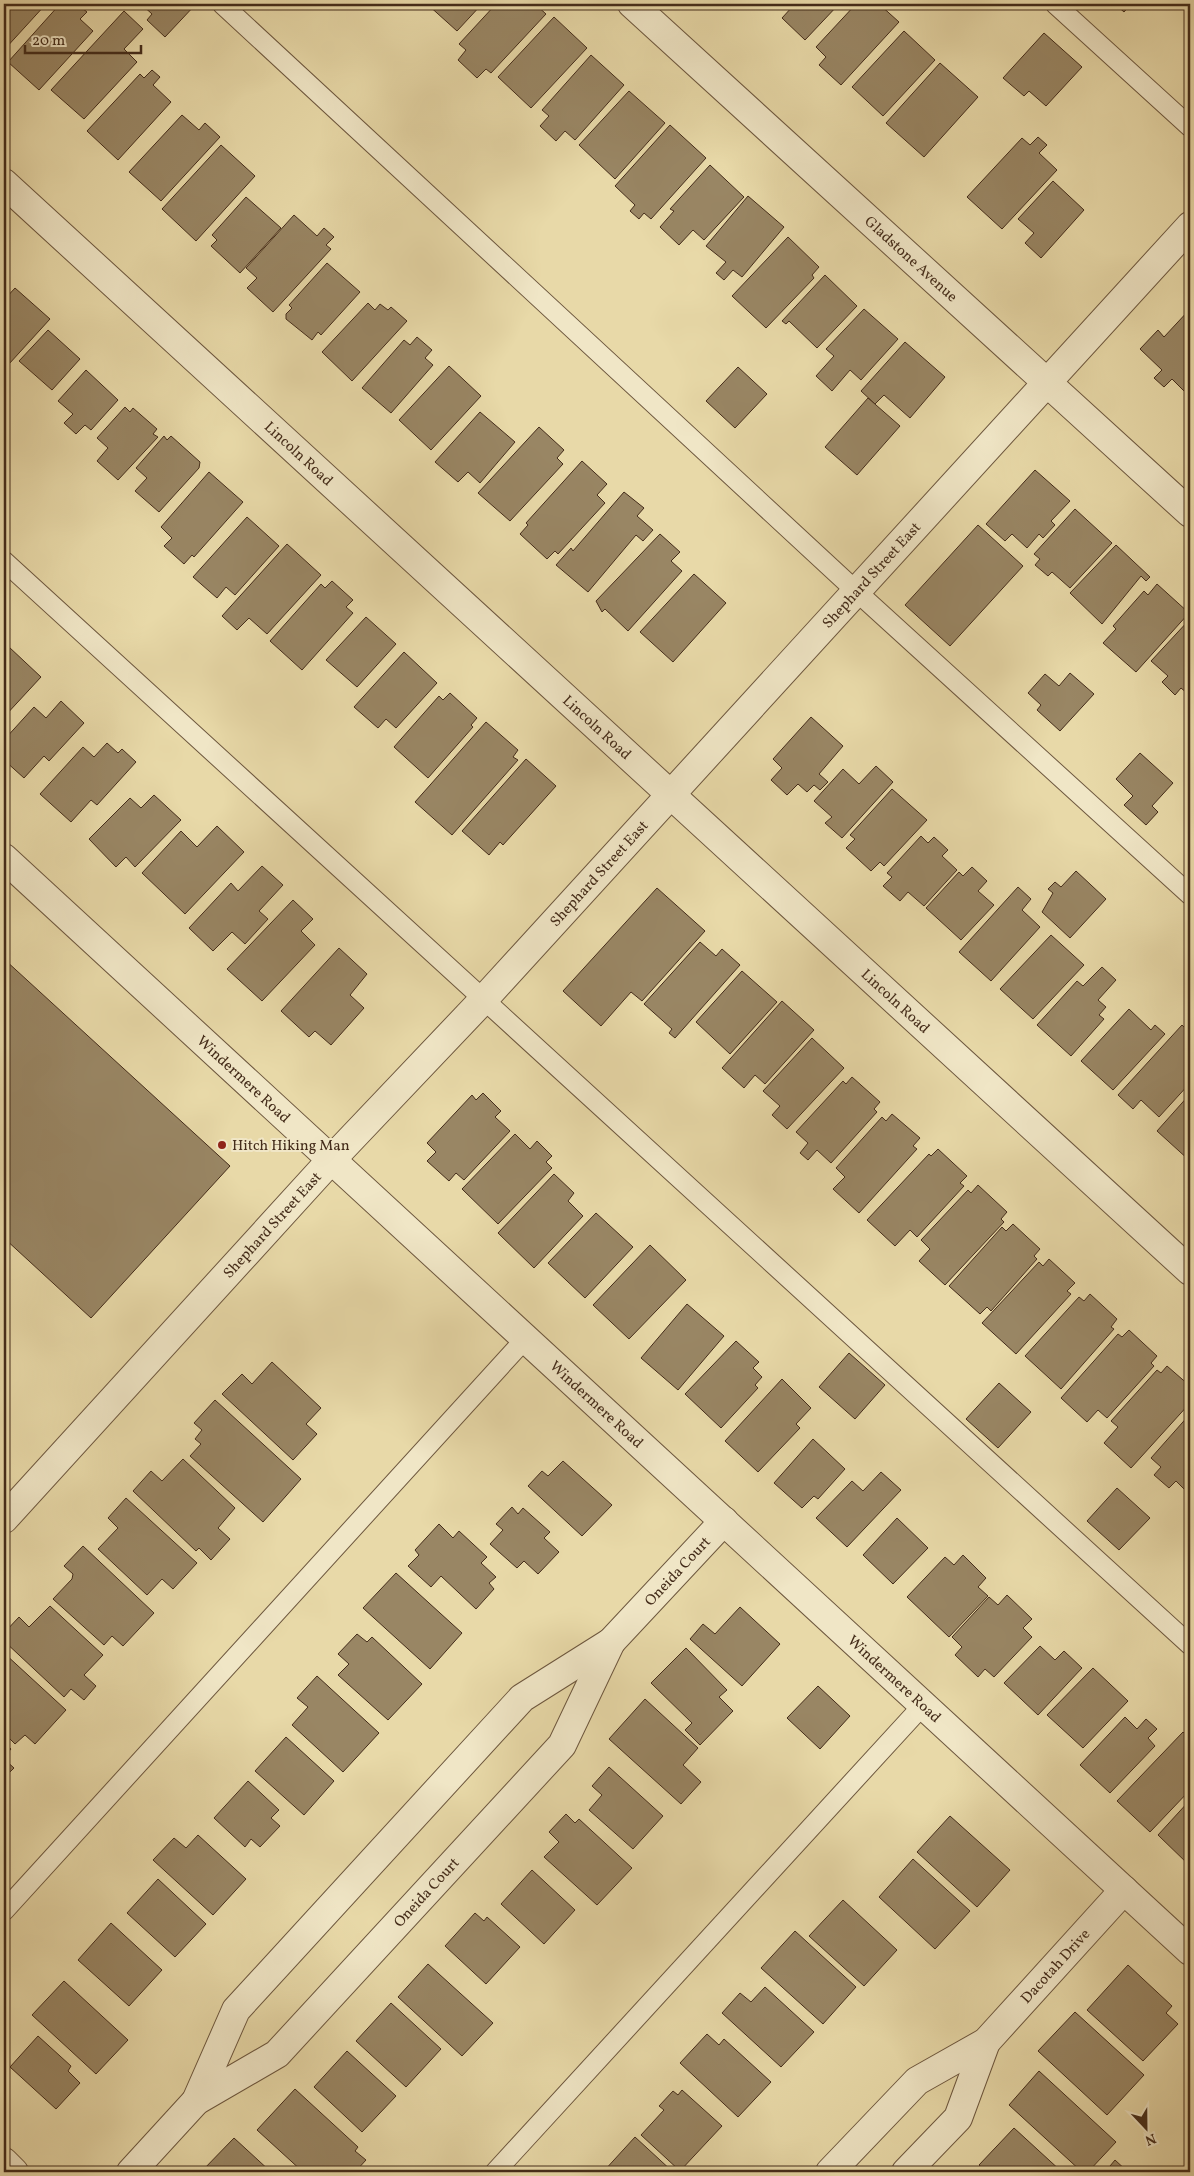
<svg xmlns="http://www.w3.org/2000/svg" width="1194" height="2176" font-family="Vollkorn,serif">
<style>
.building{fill:#998664;stroke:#442c1a}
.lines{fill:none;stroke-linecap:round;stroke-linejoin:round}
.lane-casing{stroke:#6d573e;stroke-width:21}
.street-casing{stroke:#6d573e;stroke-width:30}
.lane{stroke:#f0e6c6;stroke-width:19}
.street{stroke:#f0e6c6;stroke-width:28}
.poi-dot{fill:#8f2418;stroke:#f0e6c6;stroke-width:2}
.labels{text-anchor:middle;stroke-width:4;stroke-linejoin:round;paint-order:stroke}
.street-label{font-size:15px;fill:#442c1a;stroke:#f0e6c6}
.poi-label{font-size:15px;fill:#442c1a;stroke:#f0e6c6;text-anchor:start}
</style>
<rect width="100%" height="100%" fill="#e8d9a8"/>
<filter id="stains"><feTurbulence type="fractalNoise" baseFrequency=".004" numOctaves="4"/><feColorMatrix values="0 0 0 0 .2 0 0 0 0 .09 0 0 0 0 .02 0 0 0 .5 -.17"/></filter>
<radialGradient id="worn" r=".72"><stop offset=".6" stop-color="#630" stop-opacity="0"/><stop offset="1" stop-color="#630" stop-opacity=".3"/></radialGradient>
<g class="building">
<polygon points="4,4 46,4 4,50"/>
<polygon points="60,4 77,4 87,12 80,19 93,31 39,90 8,62"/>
<polygon points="141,4 196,4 165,37 147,20 152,14"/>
<polygon points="427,4 482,4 457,31"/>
<polygon points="496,4 535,4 546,14 491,73 486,69 477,78 458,60 466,50 459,44"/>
<polygon points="790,4 839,4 805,40 782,18 793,6"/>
<polygon points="856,4 879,4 899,22 841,85 819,65 826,57 816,47"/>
<polygon points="1115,4 1131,4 1124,12"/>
<polygon points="124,11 143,29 124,49 137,62 84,119 51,90"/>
<polygon points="554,17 587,48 531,108 498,77"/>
<polygon points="904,31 935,60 883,116 852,87"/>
<polygon points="1044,33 1082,67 1046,106 1029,91 1024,96 1003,78"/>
<polygon points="591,55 624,85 575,140 565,131 556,141 540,126 549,116 542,110"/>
<polygon points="940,63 978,97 924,157 886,123"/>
<polygon points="152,70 160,77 153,85 171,102 118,160 87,131 140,74 144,78"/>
<polygon points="629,91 665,123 615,179 579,145"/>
<polygon points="182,115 199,130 205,123 220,137 161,201 129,172"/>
<polygon points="670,125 706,158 651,219 644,213 639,219 630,211 635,205 615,186"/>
<polygon points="1038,137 1047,145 1039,153 1057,170 1002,229 967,197 1022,138 1030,145"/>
<polygon points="221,145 255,176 196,241 162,209"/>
<polygon points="710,165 744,197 704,240 693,230 679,245 660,227 674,211 670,209"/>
<polygon points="1053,181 1084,210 1041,258 1025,243 1034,233 1018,219"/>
<polygon points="748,196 784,227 742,277 733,270 724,280 716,273 726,262 706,246"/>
<polygon points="246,197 281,228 240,273 211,246 217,240 212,235"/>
<polygon points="294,215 317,236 324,228 334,237 326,245 331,249 273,312 247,288 257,278 246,268"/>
<polygon points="788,237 819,267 812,275 814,278 766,328 732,296"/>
<polygon points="327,263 360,292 321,335 318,332 312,340 286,319 286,314 292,308 289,305"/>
<polygon points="825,275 857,306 817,348 789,321 786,324 782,321"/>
<polygon points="15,288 50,319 9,364 4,359 4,300"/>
<polygon points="368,303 375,310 380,304 388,310 391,307 407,321 352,381 322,352"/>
<polygon points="864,309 898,339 861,380 850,370 832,391 816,376 834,356 826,349"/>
<polygon points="1190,309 1190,390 1187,394 1172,379 1164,387 1154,378 1162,370 1140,349 1158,330 1164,337"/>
<polygon points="48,330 80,359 52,390 19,361"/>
<polygon points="417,337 432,350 425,358 433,365 391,413 362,388 404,340 410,345"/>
<polygon points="905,342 945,377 910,418 884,395 875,404 861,391"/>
<polygon points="449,366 481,396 431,450 399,420"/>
<polygon points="738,367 767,394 735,428 706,401"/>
<polygon points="86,370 118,400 91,430 85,425 76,434 64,423 73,414 58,401"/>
<polygon points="868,398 900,426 857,475 825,447"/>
<polygon points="125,407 130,412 133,408 157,429 153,434 158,437 118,480 97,461 108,448 97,438"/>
<polygon points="480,412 515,442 480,483 468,472 458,482 435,462"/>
<polygon points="539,427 564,450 557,458 563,464 510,521 478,493"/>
<polygon points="164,436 167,440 171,436 200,462 199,468 159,512 135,491 147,478 136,468"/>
<polygon points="582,461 607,484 597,495 605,503 558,554 555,551 547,559 520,534 528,525 526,523"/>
<polygon points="1035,470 1070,501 1051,521 1055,525 1043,538 1039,534 1027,548 1012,534 1005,541 986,524"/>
<polygon points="209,472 243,502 194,557 192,555 184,564 164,546 172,538 161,527"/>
<polygon points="624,492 644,508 637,516 653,530 643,541 636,535 588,592 556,565 571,548 573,551"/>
<polygon points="1075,509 1112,543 1070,588 1052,572 1048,576 1035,565 1040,559 1034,554"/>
<polygon points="247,517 279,546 235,595 226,587 217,598 193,577"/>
<polygon points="978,525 1023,566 950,646 905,605"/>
<polygon points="660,534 680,552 671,561 682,571 628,631 605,609 602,612 596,601"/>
<polygon points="287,544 321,575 267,634 249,618 237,630 222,616"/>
<polygon points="1116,545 1150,577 1146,581 1141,576 1102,624 1070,593"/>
<polygon points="694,574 726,603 673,662 640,632"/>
<polygon points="332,581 353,600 346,607 353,613 302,670 270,641 321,584 325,588"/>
<polygon points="1157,584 1189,613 1136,672 1103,643 1116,629 1113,626 1144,591 1148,595"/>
<polygon points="366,617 396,644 357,687 326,660"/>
<polygon points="1190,619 1190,692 1188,694 1181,688 1175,695 1162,682 1168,676 1151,661"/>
<polygon points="9,647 41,677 4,717 4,652"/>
<polygon points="404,652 437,683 396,728 386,719 378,728 354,707"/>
<polygon points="1070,673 1094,694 1060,731 1037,710 1041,705 1028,693 1045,674 1059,686"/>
<polygon points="450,693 477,718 471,725 473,727 428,778 394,747 439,696 443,700"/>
<polygon points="61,701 84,723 49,761 44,756 24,778 4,760 4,740 34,707 46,718"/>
<polygon points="811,717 843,746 819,774 828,782 820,790 814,785 807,792 798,784 787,795 771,780 782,768 773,759"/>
<polygon points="486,722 518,750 513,757 518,760 452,835 415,802"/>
<polygon points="107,743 118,753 122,749 136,762 97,805 91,800 71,822 40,794 83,747 94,757"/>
<polygon points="1140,753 1173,783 1152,806 1158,812 1146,825 1124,805 1133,796 1116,779"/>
<polygon points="526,759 556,786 503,845 500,842 489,855 462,831"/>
<polygon points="876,766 893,782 842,838 825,823 832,817 814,801 843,769 859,784"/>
<polygon points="892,789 927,820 884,866 880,862 871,871 846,848 855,839 850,835"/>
<polygon points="154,795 181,820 135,867 126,857 116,867 89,839 130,798 141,808"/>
<polygon points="217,826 244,852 185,914 142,873 181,831 197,847"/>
<polygon points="921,836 928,843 934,837 948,850 942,856 957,870 924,906 908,892 900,901 883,886 892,877 887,873"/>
<polygon points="262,866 283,885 259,911 268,919 245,944 232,932 213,951 189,928 231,883 238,891"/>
<polygon points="972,867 987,881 978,891 994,905 961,940 926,908 959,872 963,876"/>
<polygon points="1076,871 1106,899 1070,938 1042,912 1053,893 1048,889 1055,882 1061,887"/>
<polygon points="1018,887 1031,899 1022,910 1040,927 991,981 959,952"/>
<polygon points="657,888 705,931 642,1001 631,992 601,1026 563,991"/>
<polygon points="293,900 313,919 301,931 315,945 262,1001 227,969"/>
<polygon points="1051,935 1084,965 1033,1019 1000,989"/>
<polygon points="700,942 716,956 722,949 740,965 675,1038 669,1033 672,1029 644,1004"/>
<polygon points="339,948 367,974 350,995 364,1008 331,1045 315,1031 309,1037 281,1011"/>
<polygon points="4,959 230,1166 91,1318 4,1238"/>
<polygon points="1102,967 1116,980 1098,1000 1106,1007 1099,1015 1104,1019 1071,1056 1037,1025 1077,981 1083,986"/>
<polygon points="742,971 777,1002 730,1054 696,1022"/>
<polygon points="782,1001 814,1030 765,1084 755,1075 744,1088 722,1068"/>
<polygon points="1129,1009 1151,1030 1155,1025 1165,1034 1113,1090 1081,1061"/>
<polygon points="1182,1025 1188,1031 1190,1029 1190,1083 1159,1117 1141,1100 1133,1109 1118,1095"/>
<polygon points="812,1038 844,1068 787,1129 772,1115 780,1106 763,1091"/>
<polygon points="852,1077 880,1102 874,1109 877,1112 831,1163 817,1150 808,1160 800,1153 808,1143 796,1132 843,1081 846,1084"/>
<polygon points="483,1093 501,1111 495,1117 510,1131 464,1180 456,1173 449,1181 427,1161 436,1152 427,1143 472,1095 476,1100"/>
<polygon points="1190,1094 1190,1161 1157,1131"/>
<polygon points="892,1114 920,1138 913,1146 917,1149 859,1213 833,1189 845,1177 836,1168 882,1117 886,1121"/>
<polygon points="515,1134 530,1149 537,1141 552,1156 546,1162 552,1168 498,1224 462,1189"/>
<polygon points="938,1149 967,1176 960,1183 964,1186 917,1237 910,1230 895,1246 867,1220 929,1154 931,1156"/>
<polygon points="554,1174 574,1193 568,1201 583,1216 534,1268 498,1233"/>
<polygon points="978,1185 1007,1212 1001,1219 1004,1222 945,1285 919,1261 930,1249 921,1240 968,1190 971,1193"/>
<polygon points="596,1213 633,1247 585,1298 548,1263"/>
<polygon points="1013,1224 1040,1249 1034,1256 1037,1259 991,1311 987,1307 980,1314 949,1286 1002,1227 1006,1231"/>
<polygon points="650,1245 686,1280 629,1339 593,1305"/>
<polygon points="1049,1259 1075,1283 1067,1291 1071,1294 1016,1354 982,1323 1039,1262 1043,1266"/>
<polygon points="1090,1294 1117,1319 1111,1327 1114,1329 1061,1389 1025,1356 1079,1297 1084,1301"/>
<polygon points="687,1304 724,1336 678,1390 641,1358"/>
<polygon points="1129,1330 1157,1356 1151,1363 1154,1366 1107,1418 1098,1410 1087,1422 1061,1398 1118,1334 1122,1337"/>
<polygon points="736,1341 759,1362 753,1368 762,1377 755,1385 758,1388 721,1428 685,1394"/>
<polygon points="849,1353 885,1385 855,1419 819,1387"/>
<polygon points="272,1362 321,1408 306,1424 317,1434 293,1460 222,1394 242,1374 252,1384"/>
<polygon points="1167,1366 1190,1386 1190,1403 1131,1468 1104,1443 1118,1427 1111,1421 1157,1370 1161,1373"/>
<polygon points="782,1379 811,1408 796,1424 800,1428 758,1472 725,1441"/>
<polygon points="999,1383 1031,1412 998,1448 966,1419"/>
<polygon points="215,1400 301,1479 263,1522 190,1456 201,1444 195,1439 202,1430 194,1423"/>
<polygon points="1190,1414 1190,1484 1185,1490 1176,1481 1169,1488 1154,1475 1161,1467 1151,1458"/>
<polygon points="813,1439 845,1469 818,1499 814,1496 802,1508 774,1483"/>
<polygon points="183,1459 235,1508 218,1528 230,1539 211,1560 199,1548 196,1551 133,1491 151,1471 162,1481"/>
<polygon points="563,1461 612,1505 582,1536 528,1486 542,1471 548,1476"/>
<polygon points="881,1472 901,1490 847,1547 816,1518 852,1481 863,1491"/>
<polygon points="1117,1488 1150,1518 1119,1550 1087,1521"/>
<polygon points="126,1498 197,1563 173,1589 162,1579 147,1595 98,1549 118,1528 108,1518"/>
<polygon points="512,1507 518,1514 523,1508 550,1532 544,1538 559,1552 538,1574 524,1561 517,1568 490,1544 503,1530 496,1524"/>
<polygon points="897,1518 928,1548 893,1584 863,1555"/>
<polygon points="439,1524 453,1538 459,1531 487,1557 481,1563 496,1577 489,1583 494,1589 476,1609 441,1576 431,1587 408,1566 419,1555 415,1550"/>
<polygon points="83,1546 154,1613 123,1646 112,1636 104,1645 53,1599 72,1579 73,1574 64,1566"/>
<polygon points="963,1555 986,1578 978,1587 988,1596 949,1637 907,1597 945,1557 954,1565"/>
<polygon points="396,1573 462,1633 430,1669 363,1608"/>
<polygon points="1007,1595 1032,1619 1023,1628 1032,1637 994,1677 985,1669 978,1677 955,1655 962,1647 952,1637 989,1597 998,1605"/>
<polygon points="50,1606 103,1655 84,1675 96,1686 84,1700 71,1689 64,1697 4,1641 4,1633 19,1617 29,1627"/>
<polygon points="740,1607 780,1644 742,1686 690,1639 703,1624 715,1634"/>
<polygon points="357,1634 367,1642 372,1637 422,1684 388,1720 338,1675 349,1664 338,1654"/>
<polygon points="1040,1646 1055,1660 1064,1651 1082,1668 1038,1715 1004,1683"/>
<polygon points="686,1648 727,1690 719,1697 733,1711 700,1745 685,1730 692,1723 651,1683"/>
<polygon points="4,1653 66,1710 35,1744 25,1735 15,1744 4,1733"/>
<polygon points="1093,1668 1128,1701 1083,1748 1047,1715"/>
<polygon points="317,1676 379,1733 343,1772 292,1725 308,1707 297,1698"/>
<polygon points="818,1686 850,1716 820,1749 787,1718"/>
<polygon points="645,1699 698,1748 683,1765 701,1782 681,1804 609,1739"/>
<polygon points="1125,1717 1137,1729 1146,1719 1157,1729 1148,1738 1155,1746 1110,1793 1080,1765"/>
<polygon points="1183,1732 1190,1739 1190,1790 1150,1832 1117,1801"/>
<polygon points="286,1737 334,1781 304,1815 255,1771"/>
<polygon points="4,1742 11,1749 4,1757"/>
<polygon points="4,1759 14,1768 4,1778"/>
<polygon points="609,1767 663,1816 633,1849 589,1810 602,1795 592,1786"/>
<polygon points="248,1781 279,1810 271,1818 280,1826 260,1847 251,1839 245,1847 214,1818"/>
<polygon points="1190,1800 1190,1864 1189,1865 1158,1835"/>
<polygon points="566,1814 575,1823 579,1819 632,1868 597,1905 544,1857 559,1842 549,1832"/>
<polygon points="950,1816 1010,1870 977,1907 917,1852"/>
<polygon points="198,1835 246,1879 213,1915 153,1860 174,1838 186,1848"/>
<polygon points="913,1859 970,1911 935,1949 879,1897"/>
<polygon points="532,1870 575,1910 544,1944 501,1904"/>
<polygon points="158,1879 206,1924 175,1957 127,1913"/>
<polygon points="843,1900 897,1950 864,1986 809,1936"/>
<polygon points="475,1913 484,1921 487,1917 520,1947 486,1984 445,1946"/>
<polygon points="111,1923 162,1970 129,2006 78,1960"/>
<polygon points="795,1931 856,1987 823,2024 761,1968"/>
<polygon points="428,1964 493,2023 462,2056 398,1997"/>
<polygon points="1128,1965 1172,2006 1166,2013 1178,2024 1143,2061 1087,2010"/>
<polygon points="64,1981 128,2040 96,2074 32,2015"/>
<polygon points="765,1987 814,2032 781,2067 722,2013 740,1993 751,2002"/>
<polygon points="391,2003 441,2049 406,2087 356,2041"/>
<polygon points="1075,2012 1144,2075 1107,2115 1038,2051"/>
<polygon points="707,2034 719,2045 724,2039 771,2082 738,2117 680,2063"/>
<polygon points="38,2036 71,2066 68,2071 80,2083 56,2109 10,2067"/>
<polygon points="347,2051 396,2096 362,2132 314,2087"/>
<polygon points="1039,2071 1116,2142 1088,2172 1082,2172 1009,2105"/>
<polygon points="295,2089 358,2147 355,2151 366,2160 355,2172 303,2172 257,2130"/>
<polygon points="682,2090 722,2126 680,2171 641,2135 664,2110 659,2106 673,2091 678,2095"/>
<polygon points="1014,2128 1062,2172 987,2172 979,2165"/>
<polygon points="635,2137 673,2172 603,2172"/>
<polygon points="234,2138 271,2172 201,2172"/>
<polygon points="1115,2160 1128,2172 1105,2172"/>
</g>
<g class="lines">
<g class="lane-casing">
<g id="lane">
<polyline points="222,4 856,591 1190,895"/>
<polyline points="1055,4 1190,127"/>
<polyline points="4,561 1190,1645"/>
<polyline points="4,1911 526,1338"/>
<polyline points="495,2172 924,1704"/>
</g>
</g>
<g class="street-casing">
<g id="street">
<path id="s1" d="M632,4L1190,513"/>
<path id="s2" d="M4,183L1190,1271"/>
<path id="s3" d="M4,858L1190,1951"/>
<path id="s4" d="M4,1519L332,1159L484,999L1190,226"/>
<path id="s5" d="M196,2101L236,2010L522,1698L611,1642L724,1521"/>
<polyline points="4,2162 14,2172"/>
<path id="s6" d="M131,2172L196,2101L277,2054L562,1745L611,1642"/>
<path id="s7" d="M830,2172L917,2081L986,2042L1124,1890"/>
<polyline points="906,2172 958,2118 986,2042"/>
</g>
</g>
<use href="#lane" class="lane"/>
<use href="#street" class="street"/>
</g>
<circle class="poi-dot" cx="222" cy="1145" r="5"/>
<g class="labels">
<g class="street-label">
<text dy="5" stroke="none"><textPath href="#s1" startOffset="378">Gladstone Avenue</textPath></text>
<text dy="5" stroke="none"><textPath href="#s2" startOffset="400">Lincoln Road</textPath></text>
<text dy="5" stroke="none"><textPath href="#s4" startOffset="1282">Shephard Street East</textPath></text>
<text dy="5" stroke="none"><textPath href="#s2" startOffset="805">Lincoln Road</textPath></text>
<text dy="5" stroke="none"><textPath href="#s4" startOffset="878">Shephard Street East</textPath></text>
<text dy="5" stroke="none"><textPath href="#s2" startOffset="1210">Lincoln Road</textPath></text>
<text dy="5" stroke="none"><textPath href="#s3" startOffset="326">Windermere Road</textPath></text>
<text dy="5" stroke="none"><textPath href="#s4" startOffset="398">Shephard Street East</textPath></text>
<text dy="5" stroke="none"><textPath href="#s3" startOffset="806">Windermere Road</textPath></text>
<text dy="5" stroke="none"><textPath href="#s5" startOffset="725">Oneida Court</textPath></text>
<text dy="5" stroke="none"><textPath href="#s3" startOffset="1211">Windermere Road</textPath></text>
<text dy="5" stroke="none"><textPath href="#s6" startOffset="410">Oneida Court</textPath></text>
<text dy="5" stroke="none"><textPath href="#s7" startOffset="308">Dacotah Drive</textPath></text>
</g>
<g class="poi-label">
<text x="232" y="1150">Hitch Hiking Man</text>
</g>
</g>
<rect width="1194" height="2176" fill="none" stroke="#e8d9a8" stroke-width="20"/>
<rect x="5" y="5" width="1184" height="2166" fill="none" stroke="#442c1a" stroke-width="2.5"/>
<rect x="10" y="10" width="1174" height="2156" fill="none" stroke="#442c1a"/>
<g transform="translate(1146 2128) rotate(158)" stroke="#f0e6c6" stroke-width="4" paint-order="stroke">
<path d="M0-4L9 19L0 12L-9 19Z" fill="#442c1a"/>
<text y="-8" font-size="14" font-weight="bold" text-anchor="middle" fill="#442c1a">N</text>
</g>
<path d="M25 45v8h116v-8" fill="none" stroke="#442c1a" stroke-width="2.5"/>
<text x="32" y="45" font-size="15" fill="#442c1a" stroke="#f0e6c6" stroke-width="4" paint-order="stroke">20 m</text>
<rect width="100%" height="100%" filter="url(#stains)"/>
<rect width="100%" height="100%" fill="url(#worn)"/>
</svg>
